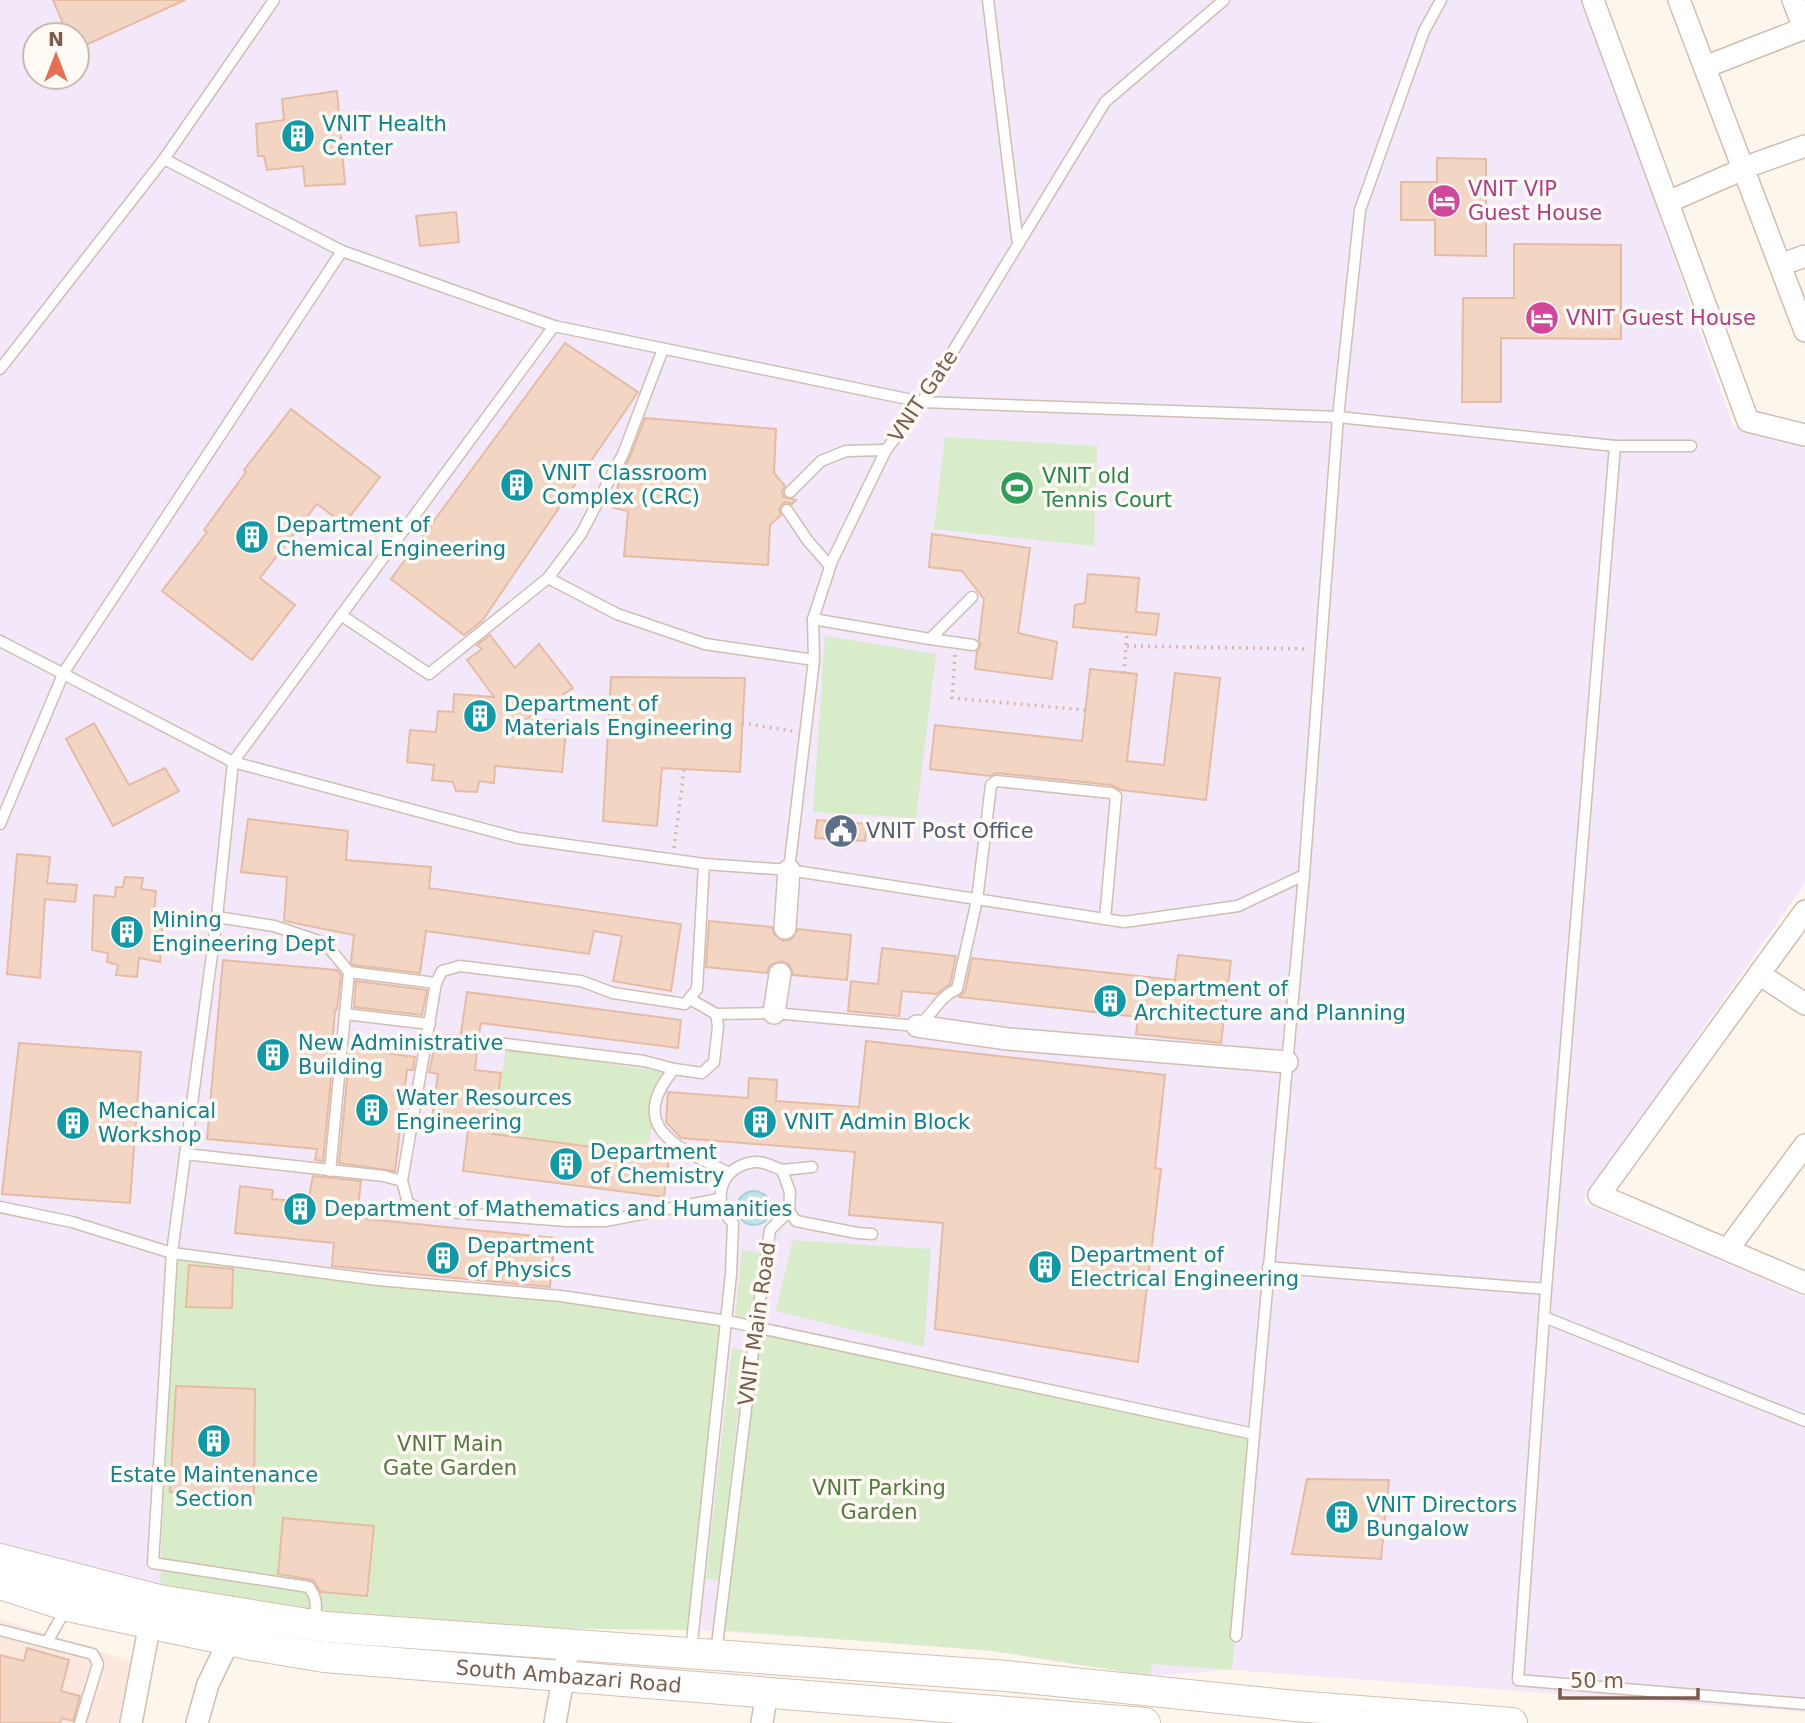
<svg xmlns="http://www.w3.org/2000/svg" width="1805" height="1723" font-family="'DejaVu Sans',sans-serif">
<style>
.commercial{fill:#fde8e0}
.education{fill:#f3e8fa;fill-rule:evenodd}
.green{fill:#d8ecc9}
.water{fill:#bfe3e8;stroke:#a5d3da;stroke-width:2}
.building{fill:#f3d5c3;stroke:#e6bba3;stroke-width:2}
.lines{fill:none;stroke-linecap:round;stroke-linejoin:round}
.service-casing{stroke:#d1beb0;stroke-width:13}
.minor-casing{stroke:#d1beb0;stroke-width:24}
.secondary-casing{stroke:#d6c0b0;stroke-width:32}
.path{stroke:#d9b8a5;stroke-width:3.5;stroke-dasharray:2 5;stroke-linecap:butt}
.service{stroke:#fff;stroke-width:10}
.minor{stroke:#fff;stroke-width:21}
.secondary{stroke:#fff;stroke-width:30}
.labels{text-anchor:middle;stroke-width:7;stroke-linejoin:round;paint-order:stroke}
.culture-label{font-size:21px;fill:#0d838f;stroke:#fffaf3;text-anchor:start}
.hotel-label{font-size:21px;fill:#b23c85;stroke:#fffaf3;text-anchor:start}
.street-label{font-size:21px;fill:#7a5c4d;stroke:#fffaf3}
.leisure-label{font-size:21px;fill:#27864d;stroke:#fffaf3;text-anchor:start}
.service-label{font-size:21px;fill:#4e5e75;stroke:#fffaf3;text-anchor:start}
.park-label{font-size:21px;fill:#537a41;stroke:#fffaf3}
</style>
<rect width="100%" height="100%" fill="#fdf6ec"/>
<polygon class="commercial" points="0,1619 148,1667 133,1723 0,1723"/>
<path class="education" d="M0,0H1584L1733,426L1805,446V883L1582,1202L1805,1297V1712L1232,1670L1150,1676L974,1648L693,1630L443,1627L160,1591L0,1543ZM35,35H77V77H35Z"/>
<g class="green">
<polygon points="945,437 1097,446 1094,546 934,529"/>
<polygon points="825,636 936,654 916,818 813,812"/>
<polygon points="506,1048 662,1072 647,1153 493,1134"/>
<polygon points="793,1240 931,1249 924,1347 776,1311"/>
<polygon points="742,1250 761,1252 751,1323 735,1318"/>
<polygon points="172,1253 475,1288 727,1321 693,1630 443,1627 160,1591"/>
<polygon points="756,1327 1254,1434 1232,1670 1152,1664 1150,1676 993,1651 719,1630"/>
<polygon points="732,1348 745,1350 719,1579 706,1579"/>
</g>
<circle class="water" cx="754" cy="1208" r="17"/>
<g class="building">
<polygon points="53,0 185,0 77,49 77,35 68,35"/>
<polygon points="337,91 345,184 305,186 303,166 267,170 264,156 258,156 256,124 284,120 282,99"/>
<polygon points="1437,158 1486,159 1486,256 1435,255 1435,220 1401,220 1401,182 1437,182"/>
<polygon points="456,212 459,242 420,246 416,216"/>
<polygon points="1514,244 1621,245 1621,339 1501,338 1501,402 1462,402 1463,298 1514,298"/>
<polygon points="565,343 638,392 482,621 464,635 391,579"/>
<polygon points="291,409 380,477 344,524 317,504 260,578 295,605 252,660 162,591 207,532 204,530 246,472 244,470"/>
<polygon points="645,418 776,429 774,473 785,486 782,491 784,497 796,500 792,504 787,502 782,504 779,510 781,515 770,525 768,565 624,556 628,511 614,508 619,479 630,457"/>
<polygon points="932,534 1030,548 1018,633 1057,642 1052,679 975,669 977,651 981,645 979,640 984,599 962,571 929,567"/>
<polygon points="1088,574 1139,578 1136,612 1159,614 1156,635 1073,627 1075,605 1085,603"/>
<polygon points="490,635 515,668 539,644 573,688 525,720 567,721 562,772 495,766 494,783 479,781 477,792 456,791 453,782 432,780 434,765 407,762 410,730 436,732 438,711 453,712 454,694 494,697 467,660 482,649 477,645"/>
<polygon points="1090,669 1137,674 1127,761 1164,765 1175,673 1220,678 1206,800 1121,790 1112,785 997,773 990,776 930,769 935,725 1082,741"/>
<polygon points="611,677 745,678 740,772 662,768 657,826 603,821"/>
<polygon points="94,723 129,785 165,768 179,791 113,826 66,739"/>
<polygon points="248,819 348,831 346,860 431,867 429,888 681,924 671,991 613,981 622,936 594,931 589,954 426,931 420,973 353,965 351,962 354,935 284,921 287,877 241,872"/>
<polygon points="817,820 867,824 865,841 815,838"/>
<polygon points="17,854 50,857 47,883 77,885 75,902 45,899 40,978 7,974"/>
<polygon points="125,877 143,878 141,889 156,891 154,913 163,914 160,962 139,958 137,977 116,975 118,965 107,962 108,953 92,950 94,895 115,897 116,887 123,887"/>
<polygon points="709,921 772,927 774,934 783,941 791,939 798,929 851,935 847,980 793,975 789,964 781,961 770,965 767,973 706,967"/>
<polygon points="882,948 956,956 950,984 936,994 902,991 899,1016 848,1011 851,981 878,984"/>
<polygon points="1178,955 1231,961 1221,1043 1136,1034 1138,1017 959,997 965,991 972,958 1175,980"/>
<polygon points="223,960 337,970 341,975 337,1010 335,1010 332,1046 334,1047 323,1161 315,1160 317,1149 207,1139"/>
<polygon points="356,981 427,990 422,1015 354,1007"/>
<polygon points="467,992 681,1020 678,1048 481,1023 479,1034 461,1033"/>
<polygon points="866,1041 1165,1075 1155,1168 1161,1169 1138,1362 935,1329 943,1223 849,1215 855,1152 681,1138 666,1122 668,1092 748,1098 749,1078 777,1080 776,1101 859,1107"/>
<polygon points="19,1043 141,1052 130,1203 2,1194"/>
<polygon points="350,1048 415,1057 413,1070 407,1070 395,1171 339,1163"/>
<polygon points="434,1048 477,1050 475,1070 501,1073 493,1134 669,1157 664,1197 463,1171 468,1130 431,1126 438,1074 429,1072"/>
<polygon points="313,1176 361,1181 358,1208 368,1210 367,1219 555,1238 550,1287 332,1266 334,1243 235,1233 240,1186 273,1190 272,1199 308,1202"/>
<polygon points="189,1265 233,1269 232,1308 186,1307"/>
<polygon points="176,1386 255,1389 254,1494 170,1492"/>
<polygon points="1307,1479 1389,1480 1381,1559 1292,1554"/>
<polygon points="283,1518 374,1526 367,1596 321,1592 313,1580 278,1574"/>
<polygon points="27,1648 69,1660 61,1691 80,1696 73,1721 62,1718 60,1723 0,1723 0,1655 24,1661"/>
</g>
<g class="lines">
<g class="service-casing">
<g id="service">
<polyline points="988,0 1018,245"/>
<polyline points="164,159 342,251 554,326 922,402 1338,417 1615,446 1691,446"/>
<polyline points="0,369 164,159 274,0"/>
<polyline points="1615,446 1546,1289 1518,1680 1805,1704"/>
<polyline points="790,492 821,461 846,451 886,450"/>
<polyline points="787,510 808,541 830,566"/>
<polyline points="548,578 617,614 705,644 814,660"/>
<polyline points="341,615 429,674 548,578 581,534 623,454 663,349"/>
<polyline points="813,619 930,639 972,597"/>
<polyline points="930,639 973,645"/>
<polyline points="0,641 233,762 518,838 704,864 789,870 1124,922 1238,906 1304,875"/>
<polyline points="0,824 64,672 342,251"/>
<polyline points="789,870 814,660 813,619 832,561 886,450 922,402 1105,102 1224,0"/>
<polyline points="217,917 274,926 325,943 349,972 330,1171"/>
<polyline points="349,972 436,983"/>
<path d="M690,999L716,1014L718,1026L714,1062L702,1073L674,1069C624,1129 681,1149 729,1173"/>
<polyline points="345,1014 430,1024"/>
<path d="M716,1014L774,1013L917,1026C934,1015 937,998 957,989L977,900L991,785L996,781L1111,793L1116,796L1105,919"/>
<polyline points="426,1040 489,1042 644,1061 674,1069"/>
<polyline points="185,1154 384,1176 402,1181 408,1203 422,1210 567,1221 605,1221 719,1199"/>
<polyline points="782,1170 812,1167"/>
<polyline points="402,1181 436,983 442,971 460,966 581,981 613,993 685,1004 697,989 704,864"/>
<polyline points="0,1207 72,1222 172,1253 378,1280 561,1296 727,1321 1254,1434"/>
<polyline points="789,1211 796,1221 857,1233 872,1234"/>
<polyline points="1268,1267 1546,1289"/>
<polyline points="1544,1317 1805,1421"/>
<path d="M315,1622C316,1607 318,1599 309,1587L153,1563L172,1253L217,917L233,762L554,326"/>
<polyline points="0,1630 93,1654 98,1664 80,1723"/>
<polyline points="1236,1636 1304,875 1338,417 1360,210 1424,31 1441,0"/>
<polyline points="47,1642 66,1609"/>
<path d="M691,1651L731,1274L733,1223C709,1200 722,1165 755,1162C763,1161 774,1167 782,1170L790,1192L789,1211L770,1230L756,1327L716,1653"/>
</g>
</g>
<g class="minor-casing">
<g id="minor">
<polyline points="1593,0 1748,421 1805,435"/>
<polyline points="1679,0 1805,331"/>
<polyline points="1793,0 1804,28"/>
<polyline points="1705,67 1805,28"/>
<polyline points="1668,202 1757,163 1805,146"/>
<polyline points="1780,265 1805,256"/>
<polyline points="1805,911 1599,1195 1805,1283"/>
<polyline points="785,928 789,870"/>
<polyline points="1759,974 1805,1004"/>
<polyline points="774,1013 780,974"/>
<polyline points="917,1026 1008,1039 1287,1062"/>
<polyline points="1728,1249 1805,1145"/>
<polyline points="131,1723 150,1623"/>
<polyline points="197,1723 208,1684 229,1641"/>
<polyline points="555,1723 569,1646"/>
<polyline points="762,1723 767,1692"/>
</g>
</g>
<g class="secondary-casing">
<g id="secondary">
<polyline points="0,1559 159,1600 326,1627 1006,1676 1296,1706 1512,1723"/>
<path id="s1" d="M0,1584L68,1606L252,1645L324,1657L1145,1723"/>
</g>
</g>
<g class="path">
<polyline points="1127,646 1307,649"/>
<polyline points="955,655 952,698 1086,710"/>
<polyline points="1124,673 1127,632"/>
<polyline points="742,723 792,731"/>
<polyline points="674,848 684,770"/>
</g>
<use href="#service" class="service"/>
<use href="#minor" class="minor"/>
<use href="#secondary" class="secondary"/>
</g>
<defs>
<g id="building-disc" transform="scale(1.75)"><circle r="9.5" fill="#0f9aa8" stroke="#fffaf3"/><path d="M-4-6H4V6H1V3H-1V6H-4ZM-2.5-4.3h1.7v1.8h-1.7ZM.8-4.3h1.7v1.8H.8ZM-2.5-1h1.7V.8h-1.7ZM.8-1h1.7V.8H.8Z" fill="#fff"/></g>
<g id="hotel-disc" transform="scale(1.75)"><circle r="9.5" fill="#d1479c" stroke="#fffaf3"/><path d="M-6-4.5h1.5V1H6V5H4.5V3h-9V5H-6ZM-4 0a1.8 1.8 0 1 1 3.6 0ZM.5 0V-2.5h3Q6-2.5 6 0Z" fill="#fff"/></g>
<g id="stadium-disc" transform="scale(1.75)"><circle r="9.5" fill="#2e9e5b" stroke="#fffaf3"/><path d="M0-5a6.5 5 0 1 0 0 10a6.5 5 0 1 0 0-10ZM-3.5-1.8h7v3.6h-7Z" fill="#fff"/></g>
<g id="civic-disc" transform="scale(1.75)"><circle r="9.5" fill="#5c6f8a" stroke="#fffaf3"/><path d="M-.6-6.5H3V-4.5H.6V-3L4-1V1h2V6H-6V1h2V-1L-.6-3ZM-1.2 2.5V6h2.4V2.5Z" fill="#fff"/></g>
</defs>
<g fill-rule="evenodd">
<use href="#building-disc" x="298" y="136"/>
<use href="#hotel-disc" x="1444" y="201"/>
<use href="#hotel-disc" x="1542" y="318"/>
<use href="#building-disc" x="517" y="485"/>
<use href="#stadium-disc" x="1017" y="488"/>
<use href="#building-disc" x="252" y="537"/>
<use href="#building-disc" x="480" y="716"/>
<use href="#civic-disc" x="841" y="831"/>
<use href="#building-disc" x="127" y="932"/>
<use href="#building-disc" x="1110" y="1001"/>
<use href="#building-disc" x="273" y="1055"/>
<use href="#building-disc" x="372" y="1110"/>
<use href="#building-disc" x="760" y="1122"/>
<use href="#building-disc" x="73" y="1123"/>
<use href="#building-disc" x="566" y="1164"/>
<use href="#building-disc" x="300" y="1209"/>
<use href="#building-disc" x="443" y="1258"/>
<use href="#building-disc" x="1045" y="1267"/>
<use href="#building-disc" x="214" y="1441"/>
<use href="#building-disc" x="1342" y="1517"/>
</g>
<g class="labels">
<g class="culture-label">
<text x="322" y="131">VNIT Health<tspan x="322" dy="24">Center</tspan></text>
<text x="542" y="480">VNIT Classroom<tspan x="542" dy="24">Complex (CRC)</tspan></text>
<text x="276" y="532">Department of<tspan x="276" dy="24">Chemical Engineering</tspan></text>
<text x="504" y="711">Department of<tspan x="504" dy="24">Materials Engineering</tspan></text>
<text x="152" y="927">Mining<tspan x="152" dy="24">Engineering Dept</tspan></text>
<text x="1134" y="996">Department of<tspan x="1134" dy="24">Architecture and Planning</tspan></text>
<text x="298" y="1050">New Administrative<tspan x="298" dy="24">Building</tspan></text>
<text x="396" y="1105">Water Resources<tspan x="396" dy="24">Engineering</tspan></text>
<text x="98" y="1118">Mechanical<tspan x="98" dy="24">Workshop</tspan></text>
<text x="784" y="1129">VNIT Admin Block</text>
<text x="590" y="1159">Department<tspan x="590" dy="24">of Chemistry</tspan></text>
<text x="324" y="1216">Department of Mathematics and Humanities</text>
<text x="467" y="1253">Department<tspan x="467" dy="24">of Physics</tspan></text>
<text x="1070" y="1262">Department of<tspan x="1070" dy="24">Electrical Engineering</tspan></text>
<text x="214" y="1482" text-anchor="middle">Estate Maintenance<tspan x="214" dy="24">Section</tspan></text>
<text x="1366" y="1512">VNIT Directors<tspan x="1366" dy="24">Bungalow</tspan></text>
</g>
<g class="hotel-label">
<text x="1468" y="196">VNIT VIP<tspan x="1468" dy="24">Guest House</tspan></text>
<text x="1566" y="325">VNIT Guest House</text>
</g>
<g class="street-label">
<text transform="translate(923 396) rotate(-56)" y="7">VNIT Gate</text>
<text transform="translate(757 1324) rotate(-82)" y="7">VNIT Main Road</text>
<text dy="7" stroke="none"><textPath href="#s1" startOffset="578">South Ambazari Road</textPath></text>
</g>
<g class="leisure-label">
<text x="1042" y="483">VNIT old<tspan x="1042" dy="24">Tennis Court</tspan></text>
</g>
<g class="service-label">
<text x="866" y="838">VNIT Post Office</text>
</g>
<g class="park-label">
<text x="450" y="1451">VNIT Main<tspan x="450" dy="24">Gate Garden</tspan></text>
<text x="879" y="1495">VNIT Parking<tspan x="879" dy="24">Garden</tspan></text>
</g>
</g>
<g transform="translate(56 56)"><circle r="33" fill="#fffaf3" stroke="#cabbb1" stroke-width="2"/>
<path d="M0-5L12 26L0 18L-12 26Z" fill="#e76f51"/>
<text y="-10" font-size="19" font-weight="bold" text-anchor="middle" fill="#7a5c4d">N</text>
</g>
<path d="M1560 1688v10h138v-10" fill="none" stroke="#7a5c4d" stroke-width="3.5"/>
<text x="1570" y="1688" font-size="21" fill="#7a5c4d" stroke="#fffaf3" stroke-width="5" paint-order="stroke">50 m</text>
</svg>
